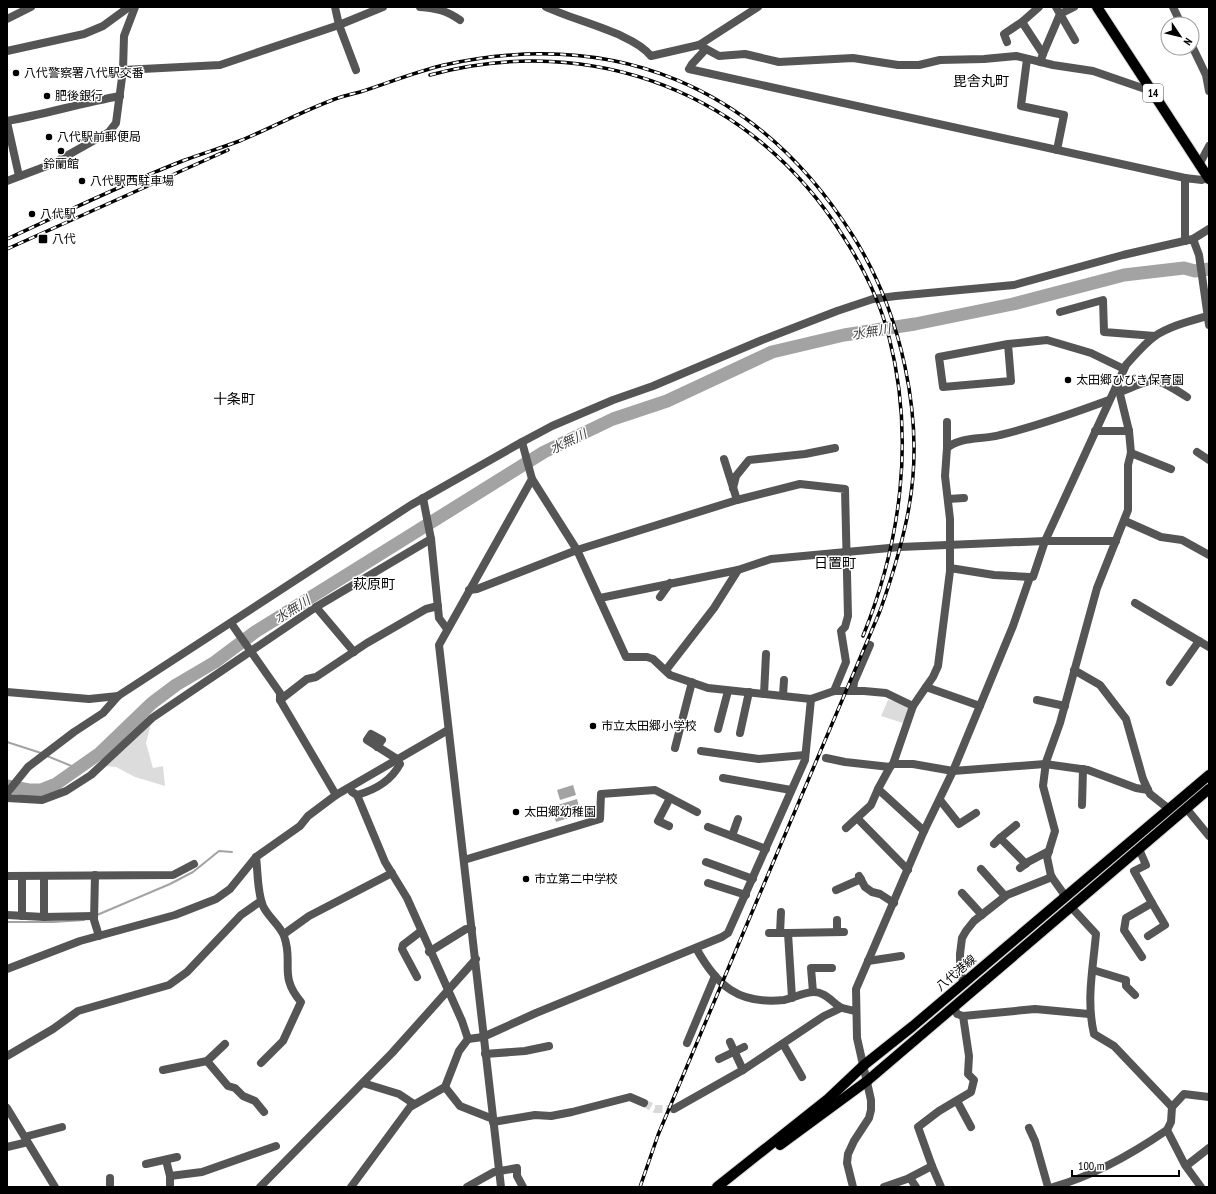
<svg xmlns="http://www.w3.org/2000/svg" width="1216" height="1194" font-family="'PT Sans Narrow','Noto Sans JP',sans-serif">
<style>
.green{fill:#dcdcdc}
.water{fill:#a3a3a3}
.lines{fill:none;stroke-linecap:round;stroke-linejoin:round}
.stream{stroke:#a3a3a3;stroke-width:2}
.river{stroke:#a3a3a3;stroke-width:13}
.minor-tunnel{stroke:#d9d9d9;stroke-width:8;stroke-dasharray:8 4;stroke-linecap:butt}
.major-casing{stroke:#dbdbdb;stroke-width:12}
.minor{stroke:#555;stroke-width:8}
.major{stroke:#000;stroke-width:10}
.rail-casing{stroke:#000;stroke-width:3.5}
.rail{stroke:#fff;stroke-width:2;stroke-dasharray:6;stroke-linecap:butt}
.poi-dot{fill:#000;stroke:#fff;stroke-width:1.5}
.labels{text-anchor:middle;stroke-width:3;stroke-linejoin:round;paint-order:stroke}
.shield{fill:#fff;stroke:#4c4c4c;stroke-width:1}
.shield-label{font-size:11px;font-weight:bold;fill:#000}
.poi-label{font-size:12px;fill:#000;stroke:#fff;text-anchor:start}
.street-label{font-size:12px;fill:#000;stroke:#fff}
.water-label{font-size:13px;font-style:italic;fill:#444;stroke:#fff}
.quarter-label{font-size:14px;fill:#000;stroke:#fff}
</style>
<rect width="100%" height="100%" fill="#fff"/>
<g class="green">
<polygon points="888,700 899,702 909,709 903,723 881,716"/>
<polygon points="152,720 146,743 153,768 163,766 165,786 135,777 116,767 106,766"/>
</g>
<g class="water">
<polygon points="573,785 576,795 560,800 557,790"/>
<polygon points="577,799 581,814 556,822 551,807"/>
</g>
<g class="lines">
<g class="stream">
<polyline points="7,742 41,753"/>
<polyline points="47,756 79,769"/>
<polyline points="97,915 170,884 193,872 219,851 232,852"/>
<polyline points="7,922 53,922 84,920"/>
</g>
<polyline class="river" points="7,786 29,790 41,790 56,784 100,753 152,703 176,685 215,662 255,632 544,452 613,419 667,401 772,352 844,335 915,324 1013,304 1124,275 1184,268 1195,271 1209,269"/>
<polyline class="minor-tunnel" points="644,1103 655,1109 674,1109"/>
<g class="major-casing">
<g id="major">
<polyline points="1097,7 1209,179"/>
<polyline points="780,1145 867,1081 1209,789"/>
<polyline points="717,1187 828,1099 864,1065 913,1026 1209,775"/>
</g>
</g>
<g class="minor">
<polyline points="335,7 339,25 356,70"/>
<path d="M420,7C437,8 447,11 460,20"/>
<path d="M546,7C575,21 633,33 651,56L699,45L758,7"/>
<polyline points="1074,7 1060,14 1075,40"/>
<polyline points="1173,7 1181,24"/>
<polyline points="7,19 31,7"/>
<polyline points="1022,22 1039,7"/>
<polyline points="1007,42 1004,34 1022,22 1043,54 1040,62"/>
<polyline points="699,45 719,56 745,54 779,62 853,58 898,65 919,65 940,60 984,59 1016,56 1053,65 1093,71 1151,91"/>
<polyline points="1192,46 1206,75 1209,91"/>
<polyline points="705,50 692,64 689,69 1185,178"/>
<polyline points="7,51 84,34 103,26 129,7"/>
<polyline points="1043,54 1060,14 1056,7"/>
<polyline points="1027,59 1021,106 1064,115 1057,150"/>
<polyline points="123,70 220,65 339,25 383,7"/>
<path d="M7,121C45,114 82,103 120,96"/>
<polyline points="7,122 19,176"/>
<polyline points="1199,165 1209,146"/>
<polyline points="7,181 52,164 109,132 116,123 123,70 124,36 135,7"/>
<polyline points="1193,239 1209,229"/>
<polyline points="1185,241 1185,178 1202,180 1208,177"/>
<polyline points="1060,312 1103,300 1104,332 1155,336"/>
<polyline points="1008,344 1011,381 943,387 939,357 1008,344 1047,340 1091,353 1124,369"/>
<path d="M1120,392C1156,378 1153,375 1187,397"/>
<polyline points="947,422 947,448"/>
<polyline points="1095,431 1129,431"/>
<polyline points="1197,452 1209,460"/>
<polyline points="1131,453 1171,469"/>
<polyline points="724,459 737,500"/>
<polyline points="532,479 577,550 626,657 647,657 653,659 670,675 708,688 811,699 834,691 864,691 886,693 913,706 926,687 980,706"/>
<polyline points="733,488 736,476 749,460 805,454 835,448"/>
<polyline points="423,498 431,539 439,618 447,629"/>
<polyline points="948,499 964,498"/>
<polyline points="1125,521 1161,537 1182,540 1209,555"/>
<polyline points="950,568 994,575 1030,577"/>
<polyline points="469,590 477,589 577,550 737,500 800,484 845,489 848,616 845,627 841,631 846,662 834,691"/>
<polyline points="660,597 670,583"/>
<polyline points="600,598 738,570 771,559 900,547 1045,541 1116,541"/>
<polyline points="1135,603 1209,647"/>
<polyline points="316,607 354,652"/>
<polyline points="231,623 280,693 280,700 336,795"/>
<polyline points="666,670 714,608 738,570"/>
<polyline points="1074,670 1100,685 1126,719 1143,779 1148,790 1150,794 1169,809"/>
<polyline points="1170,682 1199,641"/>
<path d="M926,687L933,677L938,666L950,571V519L945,476L947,448C961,436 983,440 1000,435C1037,426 1074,413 1109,400"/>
<polyline points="853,691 854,682 870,645"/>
<polyline points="7,692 89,699 118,696"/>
<polyline points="764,694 766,654"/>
<polyline points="783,695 784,680"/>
<polyline points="280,700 307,679 316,677 367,643 426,609 438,606"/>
<polyline points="1037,700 1065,706"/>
<polyline points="718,729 728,691"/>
<polyline points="740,733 749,692"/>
<polyline points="675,748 692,682"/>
<polyline points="701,751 759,759 805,755"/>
<polyline points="826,758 845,762 890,767 893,764 913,764 953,771 1045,764 1088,770 1136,788 1148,790"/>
<polyline points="893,764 913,706"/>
<polyline points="723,778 791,790"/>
<polyline points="878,789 890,767"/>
<path d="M352,792L357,795C375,790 391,781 400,764L397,759L367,740L371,734L382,740L377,747"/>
<polyline points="7,793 28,767 74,732 103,713 118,696 411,505 522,442 552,426 613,400 653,386 762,340 837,311 873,299 896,296 1014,285 1123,255 1193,239 1199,255 1209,325"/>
<polyline points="7,798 42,800 66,791 91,775 152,718 316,607 431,539"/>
<polyline points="940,800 959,824 976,813"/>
<polyline points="1082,805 1083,769"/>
<polyline points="1186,808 1209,836"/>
<polyline points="857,818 908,870"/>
<polyline points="1016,825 1000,838 1026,864"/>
<polyline points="669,826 658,821 670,798"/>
<polyline points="708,827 766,849"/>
<polyline points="846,828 871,805 878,789 924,831"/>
<polyline points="732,836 738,819"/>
<polyline points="994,844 1000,838"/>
<polyline points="1139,849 1146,865 1134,871 1152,903 1126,918 1124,930 1142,957"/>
<path d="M256,857C258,872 257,892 263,906C268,917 280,925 284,936C294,963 278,975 301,1002L283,1041L261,1063"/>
<polyline points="464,860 600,819 601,794 655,790 697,812"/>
<polyline points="706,862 753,879"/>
<polyline points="1020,868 1028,862 1049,851"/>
<polyline points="981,869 1005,896"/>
<polyline points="95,875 94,920 99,936"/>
<polyline points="7,876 173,875 194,864"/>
<polyline points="22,876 22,916"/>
<polyline points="859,876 865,887 872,892 880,894 894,903"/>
<polyline points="708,883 746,895"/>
<polyline points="836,890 861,879"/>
<polyline points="962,893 982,915"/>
<polyline points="1066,897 1051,876 1047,857 1055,831 1043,786 1046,762 1060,723 1097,588 1128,510 1128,465 1131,453 1129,431 1117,382"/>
<path d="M1072,908L1096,934C1093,969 1086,1000 1094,1034L1114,1046L1172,1107L1184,1094L1209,1097"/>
<polyline points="7,915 44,917 94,916"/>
<polyline points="44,917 44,876"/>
<polyline points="837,920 837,932"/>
<polyline points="769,933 788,933 792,998"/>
<polyline points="780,933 781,912"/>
<polyline points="788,933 844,932"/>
<polyline points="284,934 309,916 392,873"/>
<polyline points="1148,936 1165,925 1152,903"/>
<path d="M696,948C717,986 739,1005 784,1000C794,998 804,992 814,992C825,992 832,1002 840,1007C844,1009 851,1010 855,1011"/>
<polyline points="429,952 466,929 472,929"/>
<polyline points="868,961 901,956"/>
<polyline points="7,969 80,941 175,915 216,899 230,889 256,857 300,826 308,816 336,795 448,730"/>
<polyline points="1093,970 1126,980 1126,986 1135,995"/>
<polyline points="417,977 402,949 403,945 420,932"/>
<polyline points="965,983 960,974 960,954 962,938 966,931 974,921 1007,895 1052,877"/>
<polyline points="813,992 811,968 832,968"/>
<polyline points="954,1007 957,1014 963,1016 1035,1009 1089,1014"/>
<polyline points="468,1039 483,1037 536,1013 722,937 728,933 805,760 811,699"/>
<polyline points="730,1042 743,1070"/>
<polyline points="687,1043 715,976"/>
<polyline points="783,1044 802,1077"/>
<polyline points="485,1054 525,1051 549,1046"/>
<polyline points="7,1056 53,1029 78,1011 169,985 187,972 241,915 261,901"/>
<polyline points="719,1059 744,1047"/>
<polyline points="207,1061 228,1086 235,1088 243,1096 255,1101 264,1112"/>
<polyline points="163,1070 207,1061 225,1044"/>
<polyline points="363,1083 399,1094 414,1104"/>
<polyline points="445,1087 460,1106 493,1119"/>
<polyline points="957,1101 971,1127"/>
<polyline points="7,1108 55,1187"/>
<polyline points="674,1109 743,1070 824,1016 841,1008"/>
<polyline points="493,1122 535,1115 551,1116 572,1112 630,1097 644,1103"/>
<polyline points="1029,1128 1035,1141 1048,1187"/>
<polyline points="1167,1130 1171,1122 1172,1107"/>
<polyline points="7,1147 24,1143 28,1136 62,1127"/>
<polyline points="166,1160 170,1176 170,1187"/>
<polyline points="146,1164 177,1157"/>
<polyline points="932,1166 918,1127 939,1111 971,1092 974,1080 968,1074 969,1056 963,1016"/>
<polyline points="1186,1166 1209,1148"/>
<polyline points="170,1176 202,1172 276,1146"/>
<polyline points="110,1178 110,1187"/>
<polyline points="910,1178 916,1187"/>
<polyline points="260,1187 392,1053 476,959"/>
<polyline points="351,1187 410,1107 445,1087 459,1051 468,1039 462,1021 407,898 385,862 357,795"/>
<polyline points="467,1187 494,1172 517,1168 517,1176 523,1187"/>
<polyline points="501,1187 439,645 532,479 522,442"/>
<path d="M853,1187L847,1163L848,1154L854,1141L869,1118L871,1110V1100L857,1038L856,989L924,831L953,771L1013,626L1030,577H1033L1045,541L1126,365C1135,355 1144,344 1155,336C1170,326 1190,321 1207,316"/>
<polyline points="884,1187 907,1179 932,1166 941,1187"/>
<path d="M1053,1187C1093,1176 1132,1154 1167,1130L1185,1165L1201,1187"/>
</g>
<use href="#major" class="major"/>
<g class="rail-casing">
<g id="rail">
<path d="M430,75C592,31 754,93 843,236C863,267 880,301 889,337C915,438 901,542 863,636"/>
<path d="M7,239C66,212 125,183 185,160C204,153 224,147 242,140C273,127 303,111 335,99C343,96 352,94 360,92C388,83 415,72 444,65C616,27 759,87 853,236C901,312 925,418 909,507C903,542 892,577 880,611L733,957L658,1135L640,1187"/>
<polyline points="7,249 228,150"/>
</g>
</g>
<use href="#rail" class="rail"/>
</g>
<g class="poi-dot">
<circle cx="16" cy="73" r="4"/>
<circle cx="47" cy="96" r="4"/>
<circle cx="49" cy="137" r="4"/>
<circle cx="61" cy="151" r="4"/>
<circle cx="82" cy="181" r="4"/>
<circle cx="32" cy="214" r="4"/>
<rect x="38" y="234" width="10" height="10" rx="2"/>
<circle cx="1068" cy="380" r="4"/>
<circle cx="593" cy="726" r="4"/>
<circle cx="516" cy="812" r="4"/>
<circle cx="526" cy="879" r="4"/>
</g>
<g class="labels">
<rect class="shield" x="1143" y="84" width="20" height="18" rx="3"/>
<g class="shield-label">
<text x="1153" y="97">14</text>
</g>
<g class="poi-label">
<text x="24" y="77">八代警察署八代駅交番</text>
<text x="55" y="100">肥後銀行</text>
<text x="57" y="141">八代駅前郵便局</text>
<text x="61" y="168" text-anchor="middle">鈴蘭館</text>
<text x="90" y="185">八代駅西駐車場</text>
<text x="40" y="218">八代駅</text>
<text x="52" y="243">八代</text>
<text x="1076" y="384">太田郷ひびき保育園</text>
<text x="601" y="730">市立太田郷小学校</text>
<text x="524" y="816">太田郷幼稚園</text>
<text x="534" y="883">市立第二中学校</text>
</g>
<g class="street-label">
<text transform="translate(956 973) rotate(-40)" y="4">八代港線</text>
</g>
<g class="water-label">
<text transform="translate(871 331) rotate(-9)" y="5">水無川</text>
<text transform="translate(568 441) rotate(-26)" y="5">水無川</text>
<text transform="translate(292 609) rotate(-32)" y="5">水無川</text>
</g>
<g class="quarter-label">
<text x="981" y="86">毘舎丸町</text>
<text x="234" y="404">十条町</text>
<text x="835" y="568">日置町</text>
<text x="374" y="589">萩原町</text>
</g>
</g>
<rect width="1216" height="1194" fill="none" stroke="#000000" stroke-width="16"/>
<g transform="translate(1180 36) rotate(125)"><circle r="19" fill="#ffffff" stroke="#999999"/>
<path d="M0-3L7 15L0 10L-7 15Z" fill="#000000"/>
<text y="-6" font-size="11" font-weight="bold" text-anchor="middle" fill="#000000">N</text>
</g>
<path d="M1072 1170v6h107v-6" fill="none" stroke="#000000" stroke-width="2"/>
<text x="1078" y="1170" font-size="12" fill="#000000" stroke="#ffffff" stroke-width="3" paint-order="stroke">100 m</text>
</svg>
